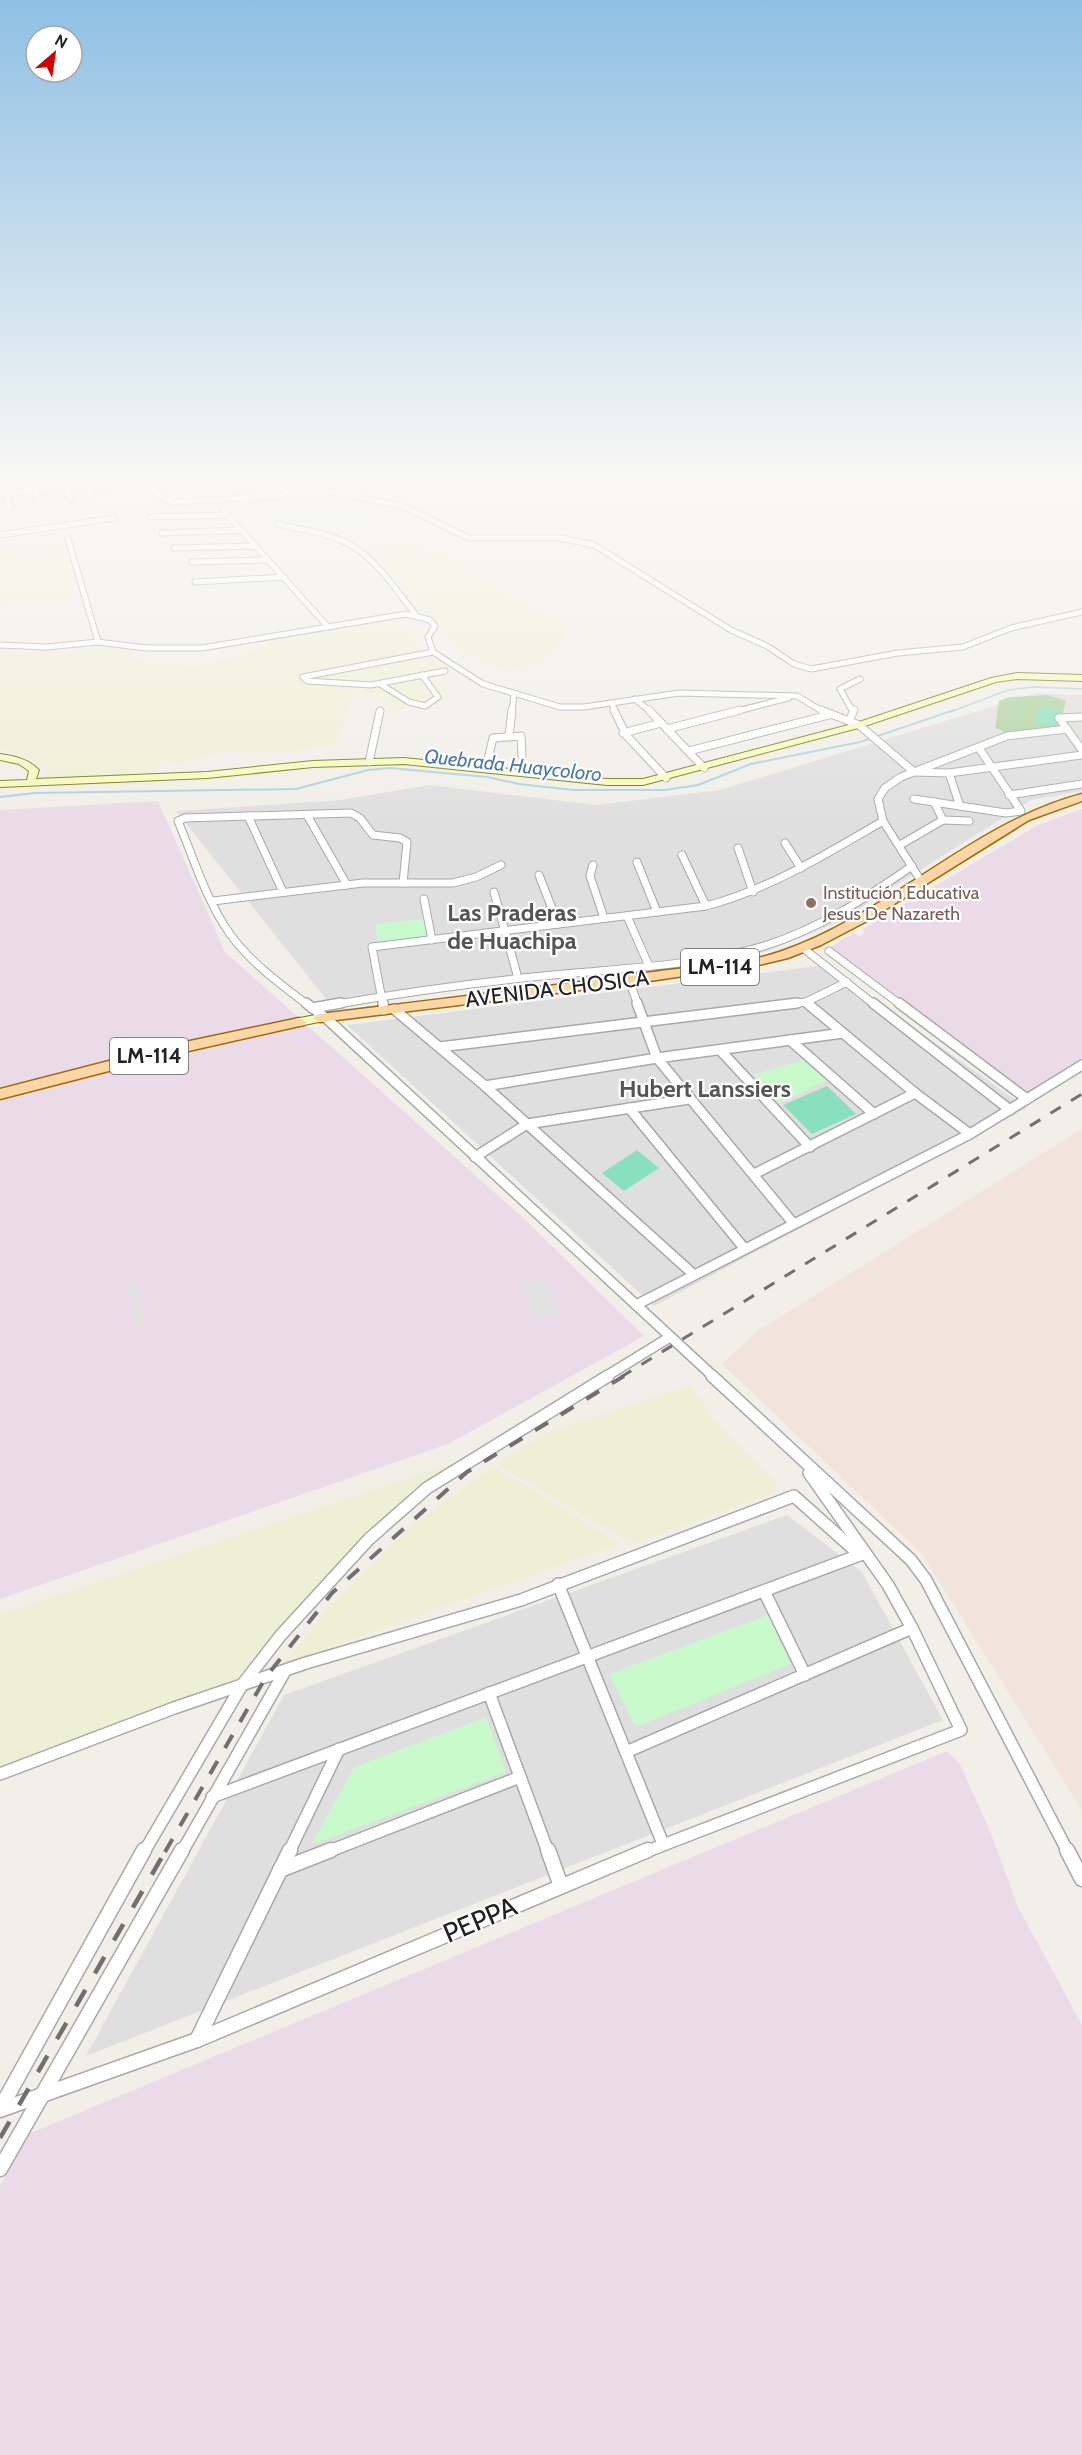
<svg xmlns="http://www.w3.org/2000/svg" width="1082" height="2455" font-family="Cabin,sans-serif">
<style>
.residential{fill:#e0dfdf}
.industrial{fill:#ebdbe8}
.military{fill:#f3e3dd}
.farmland{fill:#eef0d5}
.forest{fill:#add19e}
.park{fill:#c8facc}
.pitch{fill:#88e0be}
.parking{fill:#e2e2e2}
.lines{fill:none;stroke-linecap:round;stroke-linejoin:round}
.stream-far1{stroke:#aad3df;stroke-width:1.5}
.stream{stroke:#aad3df;stroke-width:2}
.street-far4-casing{stroke:#a9a9a9;stroke-width:7}
.street-far3-casing{stroke:#a9a9a9;stroke-width:9}
.street-far2-casing{stroke:#a9a9a9;stroke-width:12}
.street-far1-casing{stroke:#a9a9a9;stroke-width:14}
.street-casing{stroke:#a9a9a9;stroke-width:17}
.secondary-casing{stroke:#707d05;stroke-width:2}
.primary-casing{stroke:#a06b00;stroke-width:3}
.street-far4{stroke:#fff;stroke-width:5}
.street-far3{stroke:#fff;stroke-width:7}
.street-far2{stroke:#fff;stroke-width:9}
.street-far1{stroke:#fff;stroke-width:11}
.street{stroke:#fff;stroke-width:14}
.secondary{fill:#f7fabf;fill-rule:evenodd}
.primary{fill:#fcd6a4;fill-rule:evenodd}
.rail-far2{stroke:#707070;stroke-width:3;stroke-dasharray:12 12;stroke-linecap:butt}
.rail-far1{stroke:#707070;stroke-width:4;stroke-dasharray:15 15;stroke-linecap:butt}
.rail{stroke:#707070;stroke-width:4.5;stroke-dasharray:19 19;stroke-linecap:butt}
.education-dot{fill:#8d6e63;stroke:#fff;stroke-width:2}
.labels{text-anchor:middle;stroke-width:4.5;stroke-linejoin:round;paint-order:stroke}
.far-education-label{font-size:18px;fill:#785e54;stroke:#fff;text-anchor:start}
.far-water-label{font-size:20px;font-style:italic;fill:#4a7aab;stroke:#fff}
.shield{fill:#fff;stroke:#646464;stroke-width:1.5}
.shield-label{font-size:21px;font-weight:bold;fill:#222}
.street-label{font-size:22px;fill:#222;stroke:#fff}
.neighbourhood-label{font-size:24px;font-weight:bold;fill:#555;stroke:#fff}
.near-street-label{font-size:27px;fill:#222;stroke:#fff}
</style>
<rect width="100%" height="100%" fill="#f2efe9"/>
<g class="residential">
<polygon points="0,481 123,481 121,487 125,491 0,510"/>
<polygon points="1037,693 1082,695 1082,791 1031,800 838,922 765,952 331,1005 176,811 341,800 429,785 597,805 720,790"/>
<polygon points="825,965 1027,1108 654,1306 347,1025"/>
<polygon points="787,1515 862,1572 943,1720 86,2056 284,1695"/>
</g>
<g class="industrial">
<polygon points="158,801 225,952 521,1216 644,1336 448,1444 0,1599 0,810"/>
<polygon points="1082,809 1082,1058 1026,1092 830,947 854,933 859,937 864,933 863,929 1036,826"/>
<polygon points="947,1751 960,1764 991,1834 1018,1907 1082,2025 1082,2455 0,2455 0,2186 26,2135"/>
</g>
<polygon class="military" points="1082,1129 1082,1810 922,1554 722,1364 756,1332"/>
<g class="farmland">
<polygon points="132,481 262,481 269,496 284,501 323,493 474,573 566,629 560,646 538,662 509,670 488,663 466,654 380,563 343,537 274,519 207,507 153,507 130,487"/>
<polygon points="62,544 75,601 0,605 0,548"/>
<polygon points="388,622 412,633 416,645 449,668 433,678 454,697 396,710 366,693 353,694 336,744 288,752 222,751 183,763 161,761 156,773 76,777 47,777 43,767 19,754 0,749 0,650 69,651 107,646 134,651 133,660 197,668 267,648 267,642"/>
<polygon points="689,1386 709,1410 712,1419 776,1483 776,1491 633,1544 495,1463 553,1430"/>
<polygon points="455,1462 394,1508 340,1560 271,1637 241,1680 0,1769 0,1614"/>
<polygon points="494,1466 620,1544 283,1664 328,1608 415,1522"/>
</g>
<polygon class="forest" points="1048,695 1066,701 1059,727 1008,733 995,728 999,701 1010,697"/>
<g class="park">
<polygon points="425,919 429,939 378,944 375,924"/>
<polygon points="803,1060 827,1080 780,1103 753,1075"/>
<polygon points="768,1615 790,1664 636,1727 609,1674"/>
<polygon points="486,1717 506,1772 311,1845 354,1767"/>
</g>
<g class="pitch">
<polygon points="1041,705 1060,709 1053,727 1034,722"/>
<polygon points="827,1086 856,1114 812,1134 783,1105"/>
<polygon points="637,1150 659,1168 624,1191 602,1173"/>
</g>
<g class="parking">
<polygon points="527,1276 538,1282 546,1281 560,1312 534,1320 525,1292"/>
<polygon points="135,1281 145,1323 135,1326 126,1283"/>
</g>
<g class="lines">
<polyline class="stream-far1" points="950,712 1008,690 1035,687 1082,689"/>
<polyline class="stream" points="0,797 35,793 296,789 368,770 390,768 487,777 519,784 573,790 665,790 698,785 751,764 860,742 954,710"/>
<g class="street-far4-casing">
<g id="street-far4">
<polyline points="101,481 104,493"/>
<polyline points="122,481 126,490"/>
<polyline points="144,481 160,496 173,502 280,496 291,489 288,481"/>
<polyline points="292,481 310,488 402,506 469,538 560,538 594,545 731,630 767,646 794,664 811,669 898,653 963,647 1011,628 1082,612"/>
<polyline points="87,483 91,498"/>
<polyline points="66,485 71,501"/>
<polyline points="35,490 39,506"/>
<polyline points="6,494 10,509"/>
<polyline points="0,495 97,481"/>
<polyline points="223,510 328,627"/>
<polyline points="151,517 227,515"/>
<path d="M278,524C300,530 325,532 345,542C376,557 395,589 416,615"/>
<polyline points="162,533 241,530"/>
<polyline points="0,535 114,518"/>
<polyline points="68,539 98,642"/>
<polyline points="174,548 255,546"/>
<polyline points="192,562 268,560"/>
<polyline points="195,582 284,577"/>
<polyline points="0,645 47,647 98,642 146,648 202,648 406,614 430,620 435,626 428,637 433,652 483,684 560,707 584,707 679,693 797,696 824,712"/>
<polyline points="433,652 303,677 308,681 371,685 445,671"/>
<polyline points="380,684 409,702 425,706 438,697 422,675"/>
<polyline points="635,699 651,712"/>
<polyline points="612,703 615,712"/>
<polyline points="512,712 514,694"/>
<polyline points="734,712 788,698"/>
<polyline points="853,712 840,689 860,679"/>
</g>
</g>
<g class="street-far3-casing">
<g id="street-far3">
<polyline points="614,710 626,735 666,778"/>
<polyline points="649,710 704,768"/>
<polyline points="821,710 859,725 914,772 949,773 1082,755"/>
<polyline points="1059,718 1082,750"/>
<polyline points="1059,718 1082,717"/>
<polyline points="849,721 854,710"/>
<polyline points="667,729 740,710"/>
<polyline points="623,733 661,723"/>
<polyline points="509,736 512,710"/>
<polyline points="689,751 829,715"/>
<polyline points="369,762 380,711"/>
<polyline points="486,768 493,738 521,736 522,756"/>
<polyline points="949,773 960,806"/>
<polyline points="1009,795 1082,784"/>
<polyline points="914,799 1006,813 1021,811 979,748"/>
<polyline points="307,815 347,885"/>
<polyline points="248,816 283,892"/>
<polyline points="943,820 969,821"/>
<polyline points="785,843 801,868"/>
<polyline points="900,845 943,820 934,802"/>
<polyline points="738,848 753,892"/>
<polyline points="682,855 706,906"/>
<polyline points="637,862 657,912"/>
<polyline points="593,865 590,876 604,918"/>
<polyline points="539,875 558,924"/>
<polyline points="921,881 883,821 878,799 885,788 901,777 1007,736 1067,729"/>
<polyline points="494,892 518,978"/>
<polyline points="424,899 432,940"/>
<polyline points="213,901 363,883 453,883 476,877 501,865"/>
<polyline points="627,916 649,966"/>
<polyline points="803,948 875,1005"/>
<polyline points="829,951 901,1005"/>
<polyline points="629,980 638,1005"/>
<polyline points="806,1002 809,1005"/>
<path d="M308,1005C280,984 250,962 230,934C206,900 194,859 178,821L185,818L351,813L360,818L373,835L400,838L407,842L403,883"/>
<path d="M332,1005C405,992 479,982 553,975C624,968 696,966 764,946C819,929 866,898 912,866"/>
<path d="M383,1005L372,947L706,906C770,889 826,854 883,821"/>
<polyline points="785,1005 806,1002 847,982"/>
</g>
</g>
<g class="street-far2-casing">
<g id="street-far2">
<polyline points="306,1003 326,1018 714,1377"/>
<polyline points="383,1003 384,1010"/>
<polyline points="637,1003 657,1058 793,1223"/>
<polyline points="807,1003 915,1093 970,1134"/>
<polyline points="873,1003 1010,1110"/>
<polyline points="899,1003 1027,1099"/>
<polyline points="312,1008 341,1003"/>
<polyline points="394,1009 485,1086 693,1274"/>
<polyline points="790,1040 874,1114"/>
<polyline points="440,1047 797,1003"/>
<polyline points="720,1050 810,1147"/>
<polyline points="485,1086 657,1058 843,1033"/>
<polyline points="629,1108 744,1248"/>
<polyline points="475,1157 527,1124 689,1099"/>
<polyline points="754,1174 915,1093"/>
<polyline points="636,1305 970,1134 1082,1065"/>
<polyline points="605,1377 670,1337"/>
</g>
</g>
<g class="street-far1-casing">
<g id="street-far1">
<polyline points="712,1376 911,1560 926,1580 1068,1852"/>
<polyline points="558,1584 663,1844"/>
<polyline points="764,1591 805,1675"/>
<polyline points="489,1693 548,1852"/>
<polyline points="626,1752 912,1628"/>
<polyline points="0,1774 174,1708 306,1663 521,1600 794,1496 860,1555"/>
<polyline points="212,1797 865,1553"/>
<polyline points="144,1852 242,1685 281,1635 369,1539 427,1488 608,1376"/>
<polyline points="182,1852 285,1671"/>
<polyline points="289,1852 339,1749"/>
<polyline points="327,1852 520,1777"/>
<polyline points="645,1852 961,1730 912,1628 888,1585 809,1473"/>
</g>
</g>
<g class="street-casing">
<g id="street">
<polyline points="548,1850 561,1886"/>
<polyline points="1067,1850 1082,1879"/>
<polyline points="280,1870 331,1850"/>
<polyline points="197,2040 290,1850"/>
<polyline points="0,2109 144,1850"/>
<polyline points="0,2110 197,2040 648,1850"/>
<polyline points="0,2169 182,1850"/>
</g>
</g>
<g class="secondary-casing">
<g id="secondary">
<path d="M1017,673L1082,675V681L1017,679L996,682L862,727L643,785H607L404,764L313,767L207,778L0,787V781L27,780L29,771L19,764L0,760V754C15,756 28,759 39,770L36,779L207,772L313,761L404,758L607,779H643L856,723L991,678Z"/>
<polygon points="320,1014 324,1015 326,1018 324,1021 299,1026 293,1022 295,1019"/>
</g>
</g>
<g class="primary-casing">
<g id="primary">
<path d="M1082,794V801L1029,820L867,921L821,945L788,958L759,965L629,984L320,1022L313,1018L320,1014C431,1000 542,988 653,972C694,966 743,965 782,951C889,914 974,822 1082,794Z"/>
<polygon points="299,1018 306,1022 304,1025 171,1055 0,1099 0,1089 171,1045"/>
</g>
</g>
<use href="#street-far4" class="street-far4"/>
<use href="#street-far3" class="street-far3"/>
<use href="#street-far2" class="street-far2"/>
<use href="#street-far1" class="street-far1"/>
<use href="#street" class="street"/>
<use href="#secondary" class="secondary"/>
<use href="#primary" class="primary"/>
<polyline class="rail-far2" points="621,1377 1082,1094"/>
<polyline class="rail-far1" points="165,1852 266,1677 332,1593 467,1472 624,1376"/>
<polyline class="rail" points="0,2138 166,1850"/>
</g>
<linearGradient id="sky" x2="0" y2="1"><stop stop-color="#8fc0e4"/><stop offset="0.58" stop-color="#f9f8f5"/><stop offset="1" stop-color="#f9f8f5" stop-opacity="0"/></linearGradient>
<rect width="1082" height="825" fill="url(#sky)"/>
<circle class="education-dot" cx="811" cy="903" r="6"/>
<g class="labels">
<g class="far-education-label">
<text x="823" y="899">Institución Educativa<tspan x="823" dy="21">Jesus De Nazareth</tspan></text>
</g>
<g class="far-water-label">
<text transform="translate(513 765) rotate(6)" y="7">Quebrada Huaycoloro</text>
</g>
<g class="shield">
<rect x="681" y="949" width="78" height="36" rx="4.5"/>
<rect x="110" y="1038" width="78" height="36" rx="4.5"/>
</g>
<g class="shield-label">
<text x="720" y="974">LM-114</text>
<text x="149" y="1063">LM-114</text>
</g>
<g class="street-label">
<text transform="translate(557 988) rotate(-7)" y="8">AVENIDA CHOSICA</text>
</g>
<g class="neighbourhood-label">
<text x="512" y="921">Las Praderas<tspan x="512" dy="28">de Huachipa</tspan></text>
<text x="705" y="1097">Hubert Lanssiers</text>
</g>
<g class="near-street-label">
<text transform="translate(480 1920) rotate(-23)" y="9">PEPPA</text>
</g>
</g>
<g transform="translate(54 54) rotate(29)"><circle r="28" fill="#ffffff" stroke="#a7a7a7" stroke-width="1.5"/>
<path d="M0-4.5L10 22L0 15L-10 22Z" fill="#d40000"/>
<text y="-9" font-size="16" font-weight="bold" text-anchor="middle" fill="#222222">N</text>
</g>
</svg>
